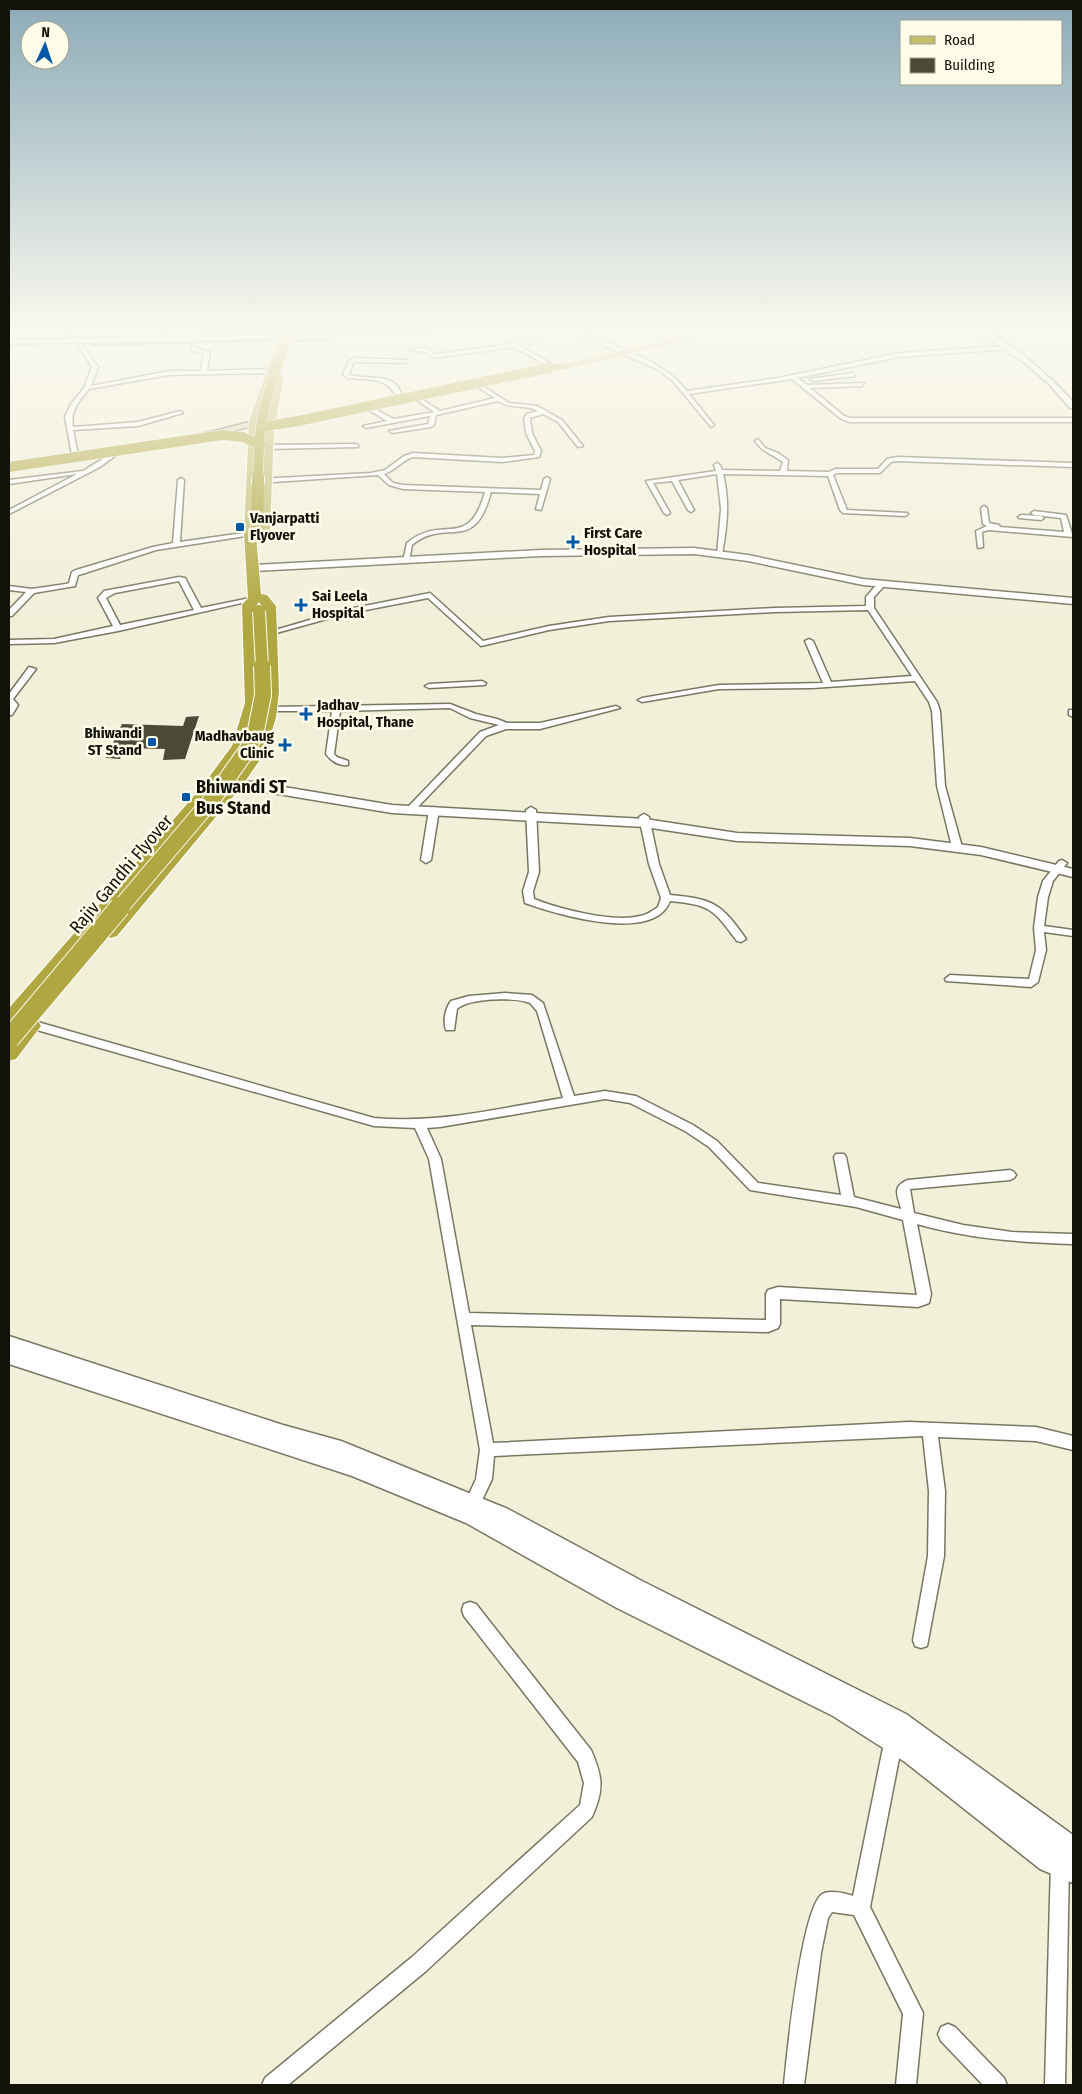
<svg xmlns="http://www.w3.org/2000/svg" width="1082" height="2094" font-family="'Fira Sans Condensed',sans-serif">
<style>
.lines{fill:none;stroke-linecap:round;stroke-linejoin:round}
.stream{stroke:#777451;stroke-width:2}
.building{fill:#4c4a37}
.minor-casing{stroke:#797762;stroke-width:3}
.tertiary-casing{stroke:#797762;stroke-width:3}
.secondary-casing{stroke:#797762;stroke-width:3}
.primary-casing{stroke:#fff;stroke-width:2}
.trunk-casing{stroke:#fff;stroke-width:2}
.minor{fill:#fff;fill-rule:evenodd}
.tertiary{fill:#fff;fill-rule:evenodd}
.secondary{fill:#e1deb8;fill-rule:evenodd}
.primary{fill:#c4bd70;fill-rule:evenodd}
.trunk{fill:#b0a740;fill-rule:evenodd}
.trunk-bridge-far3-casing{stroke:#fff;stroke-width:11;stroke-linecap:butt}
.trunk-bridge-far2-casing{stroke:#fff;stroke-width:14;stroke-linecap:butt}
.trunk-bridge-far1-casing{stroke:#fff;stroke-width:18;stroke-linecap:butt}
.trunk-bridge-casing{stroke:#fff;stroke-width:22;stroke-linecap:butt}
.trunk-bridge-far3{stroke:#b0a740;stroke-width:10}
.trunk-bridge-far2{stroke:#b0a740;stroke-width:12}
.trunk-bridge-far1{stroke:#b0a740;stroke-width:16}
.trunk-bridge{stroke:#b0a740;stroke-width:20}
.poi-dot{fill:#0057a5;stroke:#fefdea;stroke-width:2}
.labels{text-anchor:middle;stroke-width:5;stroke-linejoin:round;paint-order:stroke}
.far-poi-label{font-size:15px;font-weight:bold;fill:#13120a;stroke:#fefdea;text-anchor:start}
.poi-label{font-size:18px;font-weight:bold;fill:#13120a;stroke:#fefdea;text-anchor:start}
.street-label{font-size:18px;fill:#13120a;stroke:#fefdea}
</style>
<rect width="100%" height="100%" fill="#f2f0d9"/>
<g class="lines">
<g class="stream">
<polyline points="51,327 83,339"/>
<polyline points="296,341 330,340"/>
<polyline points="89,343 94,345 274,341"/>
</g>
</g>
<polygon class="building" points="199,716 185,759 163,760 165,749 125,748 120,759 106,758 122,724 183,726 186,717"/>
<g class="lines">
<g class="minor-casing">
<g id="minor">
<polygon points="166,327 170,327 161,340 157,340"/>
<polygon points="428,327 432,327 430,334 428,335 347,332 295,335 293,334 347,330 426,332"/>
<path d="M560,327L575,330L602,327L580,332C618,347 661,359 687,391L778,378L899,353L1007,346L1009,349L899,357L797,378L807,385L864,383L862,386L810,388L844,416L850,418H1073V422H849L840,418L792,379L689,394L714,425L711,427L673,381L657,369Z"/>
<polygon points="1024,327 1073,327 1073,328 1042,330"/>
<polygon points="525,329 529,330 518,343 533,341 536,343 520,346 552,364 552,366 548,366 514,347 435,358 425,352 410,350 426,348 436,354 512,344"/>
<path d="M75,340H79L98,367L91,386L169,371H201L204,353L191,350L193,347L210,352L207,371L270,369L273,371L270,373L169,375L89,389C79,401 70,411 73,427L138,422L180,411L183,413L138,426L73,430L78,455L75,457L72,455L65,417L71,404L84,388L92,367Z"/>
<path d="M355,358L408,360L406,363L356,362L353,363L349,374C365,382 398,369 402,398H398C384,375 371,381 347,378L343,374L349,361Z"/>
<polygon points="853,373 855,376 813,381 810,379"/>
<path d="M478,383L509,403L537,406L562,420L583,446L578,447L558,422L543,414L530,418L532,433L541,451L539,457L502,462L413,457C402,460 395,471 384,474L393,483L403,485L541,490L544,479L547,477L550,479L541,510L536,509L540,494L491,492C474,556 447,516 412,545L409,561L406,563L403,561L407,543C443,513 468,552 485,492L403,489L389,485L378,475L258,483L255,481L258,479L371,473L385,470L404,456L413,453L502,458L534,455L535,451L526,433L524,418L527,414L538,411C525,404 512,410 498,401L436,415L434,425L431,427L392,433L389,431L428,424L430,416L366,428L363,426L387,421L367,409L369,406L394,419L434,412L415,399L417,396L440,411L495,398L476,386Z"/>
<path d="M758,439L765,448L778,453L788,460L787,471L829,472L835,469H878L887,459L897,457L1073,463V467L897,461L891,462L880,473H836L833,475L847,510L907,513L908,514L905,516L843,513L840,510L828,476L723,474C730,501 727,527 722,554L717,555L721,509L717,474L678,480L694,510L691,512L688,510L672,481L653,483L670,513L667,515L664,513L646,481L716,471L714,465L717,463L720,465L722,470L780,471L783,462C772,454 762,452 755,441Z"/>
<polygon points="356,444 358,445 358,447 268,449 265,447 268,445"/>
<polygon points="110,448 114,448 119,453 100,467 9,514 9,510 77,474 9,484 9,480 83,471 112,453"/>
<polygon points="181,478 184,480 180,542 250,532 253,534 252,535 156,550 82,574 78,575 75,586 34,593 12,616 9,616 9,610 26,592 9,590 9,586 32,589 66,584 69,583 72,572 76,570 153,547 173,543 178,480"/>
<polygon points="984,506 987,508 989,523 999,525 1000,527 1064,532 1061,518 1034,515 1031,513 1034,511 1066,515 1073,537 988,530 982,532 983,547 978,548 976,531 987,526 983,524 981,508"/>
<polygon points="1021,515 1041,516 1044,518 1041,520 1019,518 1018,517"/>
<path d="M179,577L185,578L201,608L255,597L259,599L118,631L54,643L9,644V640L54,639L113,626L98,598L104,591ZM179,581L194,610L120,625L106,598L115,593Z"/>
<polygon points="879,582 886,584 874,597 874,608 937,702 940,711 945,786 962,847 960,849 957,850 952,847 937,786 932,711 929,702 915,681 812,688 719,689 642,702 638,700 642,698 719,685 823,683 805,641 809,639 813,641 831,682 912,676 868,610 775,612 609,621 549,630 481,646 428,598 345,614 269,635 265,633 344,610 430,593 483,641 549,626 609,617 775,608 866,606 866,597"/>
<polygon points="29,667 36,669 13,699 18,705 12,715 9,715 9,694"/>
<polygon points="482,681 486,683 485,685 429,688 425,686 429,684"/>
<path d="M450,704L476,714L497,719L507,723H540L616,706L620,708L540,729H506L486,736L413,812H407V808L480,732L499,725L470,718L450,708L340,711L334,754L337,757L348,761V765C339,766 331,761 326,754L332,711H270L266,709L270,707Z"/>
<polygon points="1069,710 1073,710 1073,717 1069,715"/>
<polygon points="434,807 439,810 431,860 426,863 421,860 429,810"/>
<path d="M531,807L536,810L539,872L533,891L534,899C559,909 614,923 640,916C647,915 652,911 658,907L661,898L649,864L639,817L644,814L649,817L659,864L670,895C713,899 721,903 746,939L741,942L737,941C713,909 711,905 670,901C654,944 556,914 525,903L523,891L529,872L526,810Z"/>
<polygon points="1062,860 1067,863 1053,881 1048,897 1044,926 1073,930 1073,936 1044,932 1046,950 1038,982 1031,987 946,981 945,979 950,975 1029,979 1036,950 1034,928 1038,897 1043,881 1059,861"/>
<path d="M505,993L532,995L543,1003L574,1096L605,1091L636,1096L693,1125L717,1141L758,1183L841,1195L834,1157L836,1154H844L846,1157L854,1197L901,1209C898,1195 891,1187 908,1180L1010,1170L1014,1172L1016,1175L1014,1178L1010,1180L910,1189L914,1213L963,1225L1012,1232L1073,1234V1244C1018,1242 970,1239 917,1224L931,1294L929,1303L918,1307L780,1299V1324L778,1328L768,1332L471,1325L493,1443L909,1422L1036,1427L1073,1436V1450L1036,1441L938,1437L945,1491L944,1556L927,1646L921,1648L915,1646L913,1640L928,1556L929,1491L923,1436L494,1456L492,1479L475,1515L470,1517L465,1515L462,1510L476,1479L480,1450L429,1159L415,1128L374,1126L23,1026L21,1023L27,1019L374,1118C438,1124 500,1108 563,1098L537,1011L530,1003C516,997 469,998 457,1009L454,1030H446C443,1021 445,1009 451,1001L469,996ZM605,1099L630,1103L685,1131L709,1147L750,1190L856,1207L903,1220L917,1295L778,1287L768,1290L766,1294V1320L469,1313L441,1159L427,1128L440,1127Z"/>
<path d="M470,1602L476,1604L591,1750C603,1777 604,1790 592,1817L426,1971L288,2085H262L265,2078L412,1957L580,1805L584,1783L578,1762L464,1616L462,1610L464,1604Z"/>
<path d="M894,1729L900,1732L903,1738L870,1907L923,2013L916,2085H896L903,2014L854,1915L832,1912L828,1918L821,1953L804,2085H784C787,2052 801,1917 820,1896C826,1889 845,1893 853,1896L885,1738L888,1732Z"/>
<polygon points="1060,1853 1067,1855 1069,1862 1065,2085 1045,2085 1051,1862 1053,1855"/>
<polygon points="948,2024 955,2027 1004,2078 1007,2085 983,2085 941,2041 938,2034 941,2027"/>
</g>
</g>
<g class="tertiary-casing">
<g id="tertiary">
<path d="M970,327C995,325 1056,382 1073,402V408H1070L1049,384L1025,363Z"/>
<polygon points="295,335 298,337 297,338 9,344 9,340"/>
<polygon points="694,548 748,555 863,579 1073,598 1073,604 863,585 748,561 694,554 541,556 253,571 248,568 253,565 541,550"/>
<polygon points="223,780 254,782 392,805 645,819 737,833 910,838 981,847 1073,869 1073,877 981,855 910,846 737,841 645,827 392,813 254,790 219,787 217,784 219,781"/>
<polygon points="9,1336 283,1425 341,1441 508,1509 642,1581 906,1714 1073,1835 1073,1883 1040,1869 905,1762 833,1716 615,1607 466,1523 352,1476 9,1364"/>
</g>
</g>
<g class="secondary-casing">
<polygon id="secondary" points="254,421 257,421 257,425 206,437 202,434"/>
</g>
<g class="primary-casing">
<g id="primary">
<polygon points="282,327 290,327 259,421 256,533 250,536 244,533 249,421"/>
<polygon points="728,327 741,327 542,375 538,372 542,369"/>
<polygon points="280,374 284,377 274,430 270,532 264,535 258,532 264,430 276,377"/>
</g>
</g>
<g class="trunk-casing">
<g id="trunk">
<polygon points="564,363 567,364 567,368 549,371 544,368 549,365"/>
<path d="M258,481L264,484L263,529L256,535L261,594L267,595L276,606L279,692L276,717L266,751L244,783L117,936L111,938L105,936L102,932L105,928L232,777C238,768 245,760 250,751C273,708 264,653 262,607L259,602L256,606L259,703L248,746L213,794L16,1025L9,1027V1008L201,788L232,746L245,703L242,605L248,598L244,534L251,528L252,484Z"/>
<polygon points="31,1019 38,1021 41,1026 16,1059 9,1061 9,1040 24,1021"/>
</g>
</g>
<use href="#minor" class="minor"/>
<use href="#tertiary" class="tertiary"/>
<use href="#secondary" class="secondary"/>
<use href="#primary" class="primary"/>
<use href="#trunk" class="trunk"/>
<g class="trunk-bridge-far3-casing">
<g id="trunk-bridge-far3">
<polyline points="261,427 298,421 549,368"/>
<polyline points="9,467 222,435 243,437 260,445"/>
<path d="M258,477C259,461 258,444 261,427C266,392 279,360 291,327"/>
</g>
</g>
<g class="trunk-bridge-far2-casing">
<g id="trunk-bridge-far2">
<polyline points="258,484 258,476"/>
<polyline points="259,611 262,667"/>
</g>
</g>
<g class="trunk-bridge-far1-casing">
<polyline id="trunk-bridge-far1" points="119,909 214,797 248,749 256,730 263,695 262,666"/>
</g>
<g class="trunk-bridge-casing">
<polyline id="trunk-bridge" points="9,1039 120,907"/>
</g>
<use href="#trunk-bridge-far3" class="trunk-bridge-far3"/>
<use href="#trunk-bridge-far2" class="trunk-bridge-far2"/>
<use href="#trunk-bridge-far1" class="trunk-bridge-far1"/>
<use href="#trunk-bridge" class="trunk-bridge"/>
</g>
<linearGradient id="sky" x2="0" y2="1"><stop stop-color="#8cabb8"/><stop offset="0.53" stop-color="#f9f8ee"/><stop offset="1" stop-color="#f9f8ee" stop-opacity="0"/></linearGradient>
<rect width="1082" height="620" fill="url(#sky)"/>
<g class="poi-dot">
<rect x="235" y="522" width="10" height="10" rx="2.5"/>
<path d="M570.5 534.5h5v5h5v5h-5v5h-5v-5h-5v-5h5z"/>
<path d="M298.5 597.5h5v5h5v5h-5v5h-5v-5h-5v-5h5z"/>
<path d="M303.5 706.5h5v5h5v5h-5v5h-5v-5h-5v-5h5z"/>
<rect x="147" y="737" width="10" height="10" rx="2.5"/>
<path d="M282.5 737.5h5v5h5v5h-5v5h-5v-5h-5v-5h5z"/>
<rect x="181" y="792" width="10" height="10" rx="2.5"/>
</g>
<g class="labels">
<g class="far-poi-label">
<text x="250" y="523">Vanjarpatti<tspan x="250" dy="17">Flyover</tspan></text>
<text x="584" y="538">First Care<tspan x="584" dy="17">Hospital</tspan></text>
<text x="312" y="601">Sai Leela<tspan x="312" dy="17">Hospital</tspan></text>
<text x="317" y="710">Jadhav<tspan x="317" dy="17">Hospital, Thane</tspan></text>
<text x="142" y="738" text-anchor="end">Bhiwandi<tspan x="142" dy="17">ST Stand</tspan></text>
<text x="274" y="741" text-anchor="end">Madhavbaug<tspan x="274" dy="17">Clinic</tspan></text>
</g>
<g class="poi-label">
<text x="196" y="793">Bhiwandi ST<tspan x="196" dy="21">Bus Stand</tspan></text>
</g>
<g class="street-label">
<text transform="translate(121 874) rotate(-50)" y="6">Rajiv Gandhi Flyover</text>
</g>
</g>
<rect width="1082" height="2094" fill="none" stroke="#13120a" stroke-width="20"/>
<rect x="900" y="20" width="162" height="65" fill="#fefdea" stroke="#a09f90"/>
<rect x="910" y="36" width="25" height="8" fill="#c4bd70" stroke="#a09f90"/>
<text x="944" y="45" font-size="15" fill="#13120a">Road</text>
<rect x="910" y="58" width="25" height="15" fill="#4c4a37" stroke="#a09f90"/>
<text x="944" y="70" font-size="15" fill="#13120a">Building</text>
<g transform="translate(45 45) rotate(3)"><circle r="24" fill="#fefdea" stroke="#a09f90"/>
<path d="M0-4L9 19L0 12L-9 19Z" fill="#0057a5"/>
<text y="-8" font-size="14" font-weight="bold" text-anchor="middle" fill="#13120a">N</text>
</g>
</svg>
